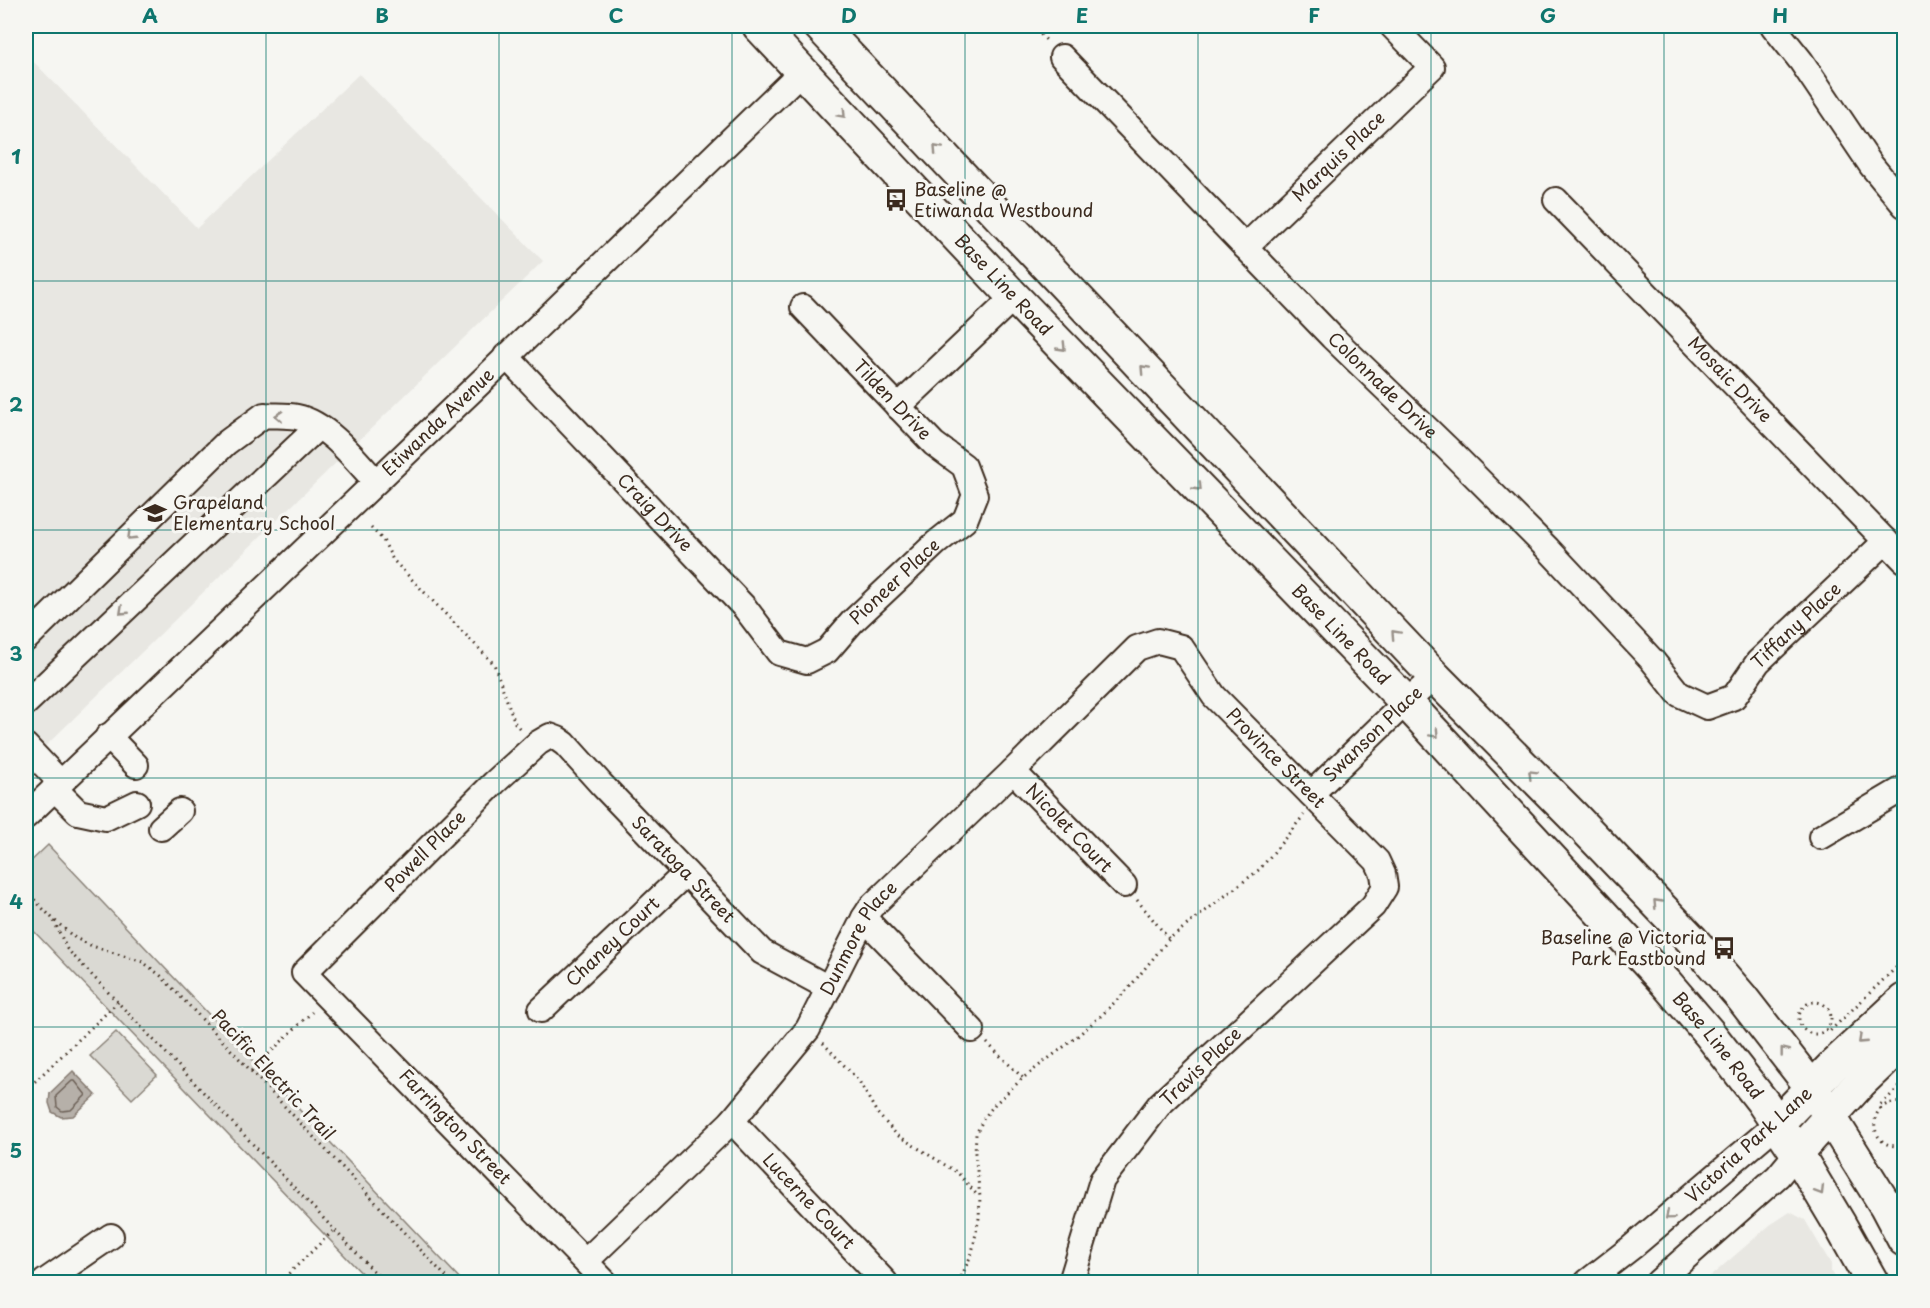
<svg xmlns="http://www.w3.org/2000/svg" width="1930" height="1308" font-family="'Playpen Sans',sans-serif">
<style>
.built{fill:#e8e7e2}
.green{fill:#dad9d3;stroke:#8a8278;stroke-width:1.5}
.water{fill:#b6b0a9;stroke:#857a71;stroke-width:1.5}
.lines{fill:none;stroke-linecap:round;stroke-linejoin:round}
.shore{stroke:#6c6056;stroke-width:1.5}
.minor-casing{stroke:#3b2a1e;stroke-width:28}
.major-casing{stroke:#3b2a1e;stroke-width:36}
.path{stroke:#3b2a1e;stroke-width:3;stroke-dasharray:1.5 4.5;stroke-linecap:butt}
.minor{stroke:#f6f6f2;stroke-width:24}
.major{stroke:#f6f6f2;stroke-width:32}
.oneway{stroke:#989088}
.grid{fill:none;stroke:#0f766e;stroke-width:1.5;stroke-opacity:0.55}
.labels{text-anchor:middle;stroke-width:6;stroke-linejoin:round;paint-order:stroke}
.street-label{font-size:18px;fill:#3b2a1e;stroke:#f6f6f2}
.poi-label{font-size:18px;fill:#3b2a1e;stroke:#f6f6f2;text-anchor:start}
.neatline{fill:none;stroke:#0f766e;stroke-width:2}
.grid-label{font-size:20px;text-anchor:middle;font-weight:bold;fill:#0f766e}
</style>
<rect width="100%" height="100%" fill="#f6f6f2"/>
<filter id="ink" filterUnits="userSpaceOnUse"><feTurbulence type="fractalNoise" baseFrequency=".0167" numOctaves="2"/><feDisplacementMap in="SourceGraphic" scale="12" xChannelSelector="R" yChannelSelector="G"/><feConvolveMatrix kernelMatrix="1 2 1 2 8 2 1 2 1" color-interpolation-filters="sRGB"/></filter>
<g filter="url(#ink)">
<g class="built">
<polygon points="26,54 197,228 359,74 543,261 26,765"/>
<polygon points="1790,1212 1805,1220 1831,1264 1831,1272 1837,1282 1704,1282 1770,1225"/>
</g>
<g class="green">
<polygon points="48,845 463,1282 370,1282 26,923 26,866"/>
<polygon points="116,1032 157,1075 132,1099 90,1056"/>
</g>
<polygon class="water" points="73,1071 96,1095 73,1116 61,1117 52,1112 49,1103 50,1093"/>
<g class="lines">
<polygon class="shore" points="72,1081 75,1081 86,1095 71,1110 62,1111 57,1107 56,1096"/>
<g class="minor-casing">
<g id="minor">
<polyline points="1773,26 1801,61 1871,165 1904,205"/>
<path id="s1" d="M1062,57L1332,337L1448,449L1548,549L1652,660L1679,694L1707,707L1734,697L1758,662L1886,541"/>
<path id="s2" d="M1556,200L1904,560"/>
<path id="s3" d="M1245,247L1432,67L1392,26"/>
<path id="s4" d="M506,356L745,608L779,653L807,661L827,651L852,622L936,543L965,520L975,495L964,466L934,444L803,307"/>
<polyline points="898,407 1014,297"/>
<path d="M26,639L226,443L264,415C275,416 287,415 297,417C327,423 356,460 375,481"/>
<polyline points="26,703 318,427"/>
<polyline points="108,736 136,765"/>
<polyline points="26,746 60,782"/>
<path id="s5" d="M1013,771L1124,885"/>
<polyline points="54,788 78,812 106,818 137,803"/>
<path id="s6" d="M1311,794L1406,702L1435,677"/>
<path id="s7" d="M26,816L485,378L802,71"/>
<polyline points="161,828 180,811"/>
<polyline points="1821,837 1904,788"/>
<polyline points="864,918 972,1030"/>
<path id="s8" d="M541,1010L686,873"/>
<path id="s9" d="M732,1121L885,1282"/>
<path id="s10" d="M586,1261L732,1121L808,1029L864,918L871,907L1013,771L1137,648L1158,641L1181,647L1214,696L1377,861L1383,874L1385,887L1373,906L1160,1104L1102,1180L1071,1282"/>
<polyline points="44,1282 111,1236"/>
<path id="s11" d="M605,1282L304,973L494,783L538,743L550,736L558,739L565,744L601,784L762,952L829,988"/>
<polyline points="1587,1282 1632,1247 1777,1124"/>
<polyline points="1658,1282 1778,1176 1797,1153"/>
</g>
</g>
<g class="major-casing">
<g id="major">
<path id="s12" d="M759,26L1014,297L1406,702L1666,983L1709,1033L1762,1101L1797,1153L1840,1225L1872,1282"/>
<polyline points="820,26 1435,677 1573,816 1692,940 1742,998 1812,1088 1886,1206 1904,1240"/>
<polyline points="1777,1124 1834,1065 1904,1000"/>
<polyline points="1797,1153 1860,1083 1904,1041"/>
</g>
</g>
<g class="path">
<polyline points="1032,26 1049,43"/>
<polyline points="371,528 383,540 393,560 494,664 515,723 520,729"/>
<polyline points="26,891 53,919 75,938 92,946 143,962 161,976 451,1282"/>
<polyline points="1137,900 1169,939"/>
<polyline points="54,921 67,949 384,1282"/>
<circle cx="1815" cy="1018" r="16"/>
<polyline points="1826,1029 1829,1032 1904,960"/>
<polyline points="823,1043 859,1081 877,1113 897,1135 958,1173 978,1196"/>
<polyline points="987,1043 1023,1078"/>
<polyline points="251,1071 312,1012"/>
<polyline points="26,1090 118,1002"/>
<path d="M1904,1103C1863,1096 1867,1154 1904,1145"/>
<polyline points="1881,1109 1879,1106 1904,1083"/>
<polyline points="280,1282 334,1230"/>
<polyline points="959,1282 972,1253 979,1218 980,1197 975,1153 976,1134 984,1118 995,1104 1023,1078 1074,1039 1103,1014 1128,989 1169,939 1260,869 1304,815"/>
</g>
<use href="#minor" class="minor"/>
<use href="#major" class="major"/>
</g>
<defs><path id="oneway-chevron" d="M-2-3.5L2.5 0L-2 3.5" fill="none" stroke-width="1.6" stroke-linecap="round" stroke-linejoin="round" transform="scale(1.5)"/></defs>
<g class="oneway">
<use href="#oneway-chevron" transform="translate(842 114) rotate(47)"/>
<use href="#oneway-chevron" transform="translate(937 149) rotate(-133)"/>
<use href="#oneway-chevron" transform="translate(1062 347) rotate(46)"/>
<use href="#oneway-chevron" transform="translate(1144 369) rotate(-133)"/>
<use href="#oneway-chevron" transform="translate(279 416) rotate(-176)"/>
<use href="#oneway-chevron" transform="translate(1198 487) rotate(46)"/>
<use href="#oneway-chevron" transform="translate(131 536) rotate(136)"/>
<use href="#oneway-chevron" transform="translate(123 611) rotate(137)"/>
<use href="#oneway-chevron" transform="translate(1395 634) rotate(-133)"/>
<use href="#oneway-chevron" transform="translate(1435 734) rotate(47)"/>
<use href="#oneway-chevron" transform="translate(1532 774) rotate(-135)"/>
<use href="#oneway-chevron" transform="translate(1657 903) rotate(-134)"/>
<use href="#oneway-chevron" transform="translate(1862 1040) rotate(137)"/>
<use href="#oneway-chevron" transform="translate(1784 1051) rotate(-128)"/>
<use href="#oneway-chevron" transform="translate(1820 1191) rotate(59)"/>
<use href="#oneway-chevron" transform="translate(1669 1216) rotate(140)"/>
</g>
</g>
<path class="grid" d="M266,26V1282M499,26V1282M732,26V1282M965,26V1282M1198,26V1282M1431,26V1282M1664,26V1282M26,281H1904M26,530H1904M26,778H1904M26,1027H1904"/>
<defs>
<g id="bus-bare" transform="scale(1.8)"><path d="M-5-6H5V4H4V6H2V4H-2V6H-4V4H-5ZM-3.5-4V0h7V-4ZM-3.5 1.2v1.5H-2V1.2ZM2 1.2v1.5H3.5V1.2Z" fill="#3b2a1e" stroke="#f6f6f2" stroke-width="2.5" paint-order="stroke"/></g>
<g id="school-bare" transform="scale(1.8)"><path d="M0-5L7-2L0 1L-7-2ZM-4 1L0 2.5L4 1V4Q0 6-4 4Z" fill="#3b2a1e" stroke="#f6f6f2" stroke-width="2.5" paint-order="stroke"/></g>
</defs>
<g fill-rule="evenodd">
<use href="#bus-bare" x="896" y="200"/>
<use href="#school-bare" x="155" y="513"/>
<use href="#bus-bare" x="1724" y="948"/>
</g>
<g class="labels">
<g class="street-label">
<text dy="6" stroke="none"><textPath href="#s3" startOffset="130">Marquis Place</textPath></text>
<text dy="6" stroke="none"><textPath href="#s12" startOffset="356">Base Line Road</textPath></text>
<text dy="6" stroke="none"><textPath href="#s2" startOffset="250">Mosaic Drive</textPath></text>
<text dy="6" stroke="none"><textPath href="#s1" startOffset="459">Colonnade Drive</textPath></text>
<text transform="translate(892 400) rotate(46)" y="6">Tilden Drive</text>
<text dy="6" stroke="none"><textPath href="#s7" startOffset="570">Etiwanda Avenue</textPath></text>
<text dy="6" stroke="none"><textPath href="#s4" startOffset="216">Craig Drive</textPath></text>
<text dy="6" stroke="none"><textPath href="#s4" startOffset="552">Pioneer Place</textPath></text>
<text dy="6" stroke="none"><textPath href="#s1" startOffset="1042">Tiffany Place</textPath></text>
<text dy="6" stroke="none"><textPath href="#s12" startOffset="842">Base Line Road</textPath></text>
<text dy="6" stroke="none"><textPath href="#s6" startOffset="86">Swanson Place</textPath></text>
<text dy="6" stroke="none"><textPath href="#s10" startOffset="1023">Province Street</textPath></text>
<text dy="6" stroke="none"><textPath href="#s5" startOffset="80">Nicolet Court</textPath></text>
<text dy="6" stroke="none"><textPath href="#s11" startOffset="603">Powell Place</textPath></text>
<text dy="6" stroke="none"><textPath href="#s11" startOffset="963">Saratoga Street</textPath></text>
<text dy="6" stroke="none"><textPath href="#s10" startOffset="426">Dunmore Place</textPath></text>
<text dy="6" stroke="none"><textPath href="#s8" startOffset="99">Chaney Court</textPath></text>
<text dy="6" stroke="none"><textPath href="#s12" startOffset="1400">Base Line Road</textPath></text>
<text transform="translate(1201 1067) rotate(-44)" y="6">Travis Place</text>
<text transform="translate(273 1075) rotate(47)" y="6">Pacific Electric Trail</text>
<text transform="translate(455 1127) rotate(46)" y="6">Farrington Street</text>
<text transform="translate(1749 1145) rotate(-42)" y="6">Victoria Park Lane</text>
<text dy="6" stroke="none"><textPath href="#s9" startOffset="111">Lucerne Court</textPath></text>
</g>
<g class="poi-label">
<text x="914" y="196">Baseline @<tspan x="914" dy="21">Etiwanda Westbound</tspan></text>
<text x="173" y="509">Grapeland<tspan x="173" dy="21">Elementary School</tspan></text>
<text x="1706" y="944" text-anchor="end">Baseline @ Victoria<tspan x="1706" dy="21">Park Eastbound</tspan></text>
</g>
</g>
<rect width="1930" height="1308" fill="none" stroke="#f6f6f2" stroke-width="66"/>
<rect x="33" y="33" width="1864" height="1242" class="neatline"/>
<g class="grid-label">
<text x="150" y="23">A</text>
<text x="382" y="23">B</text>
<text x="616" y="23">C</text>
<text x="849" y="23">D</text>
<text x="1082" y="23">E</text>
<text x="1314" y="23">F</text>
<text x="1548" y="23">G</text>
<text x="1780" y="23">H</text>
<text x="16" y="164">1</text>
<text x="16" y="412">2</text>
<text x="16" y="661">3</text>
<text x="16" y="909">4</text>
<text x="16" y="1158">5</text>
</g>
</svg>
